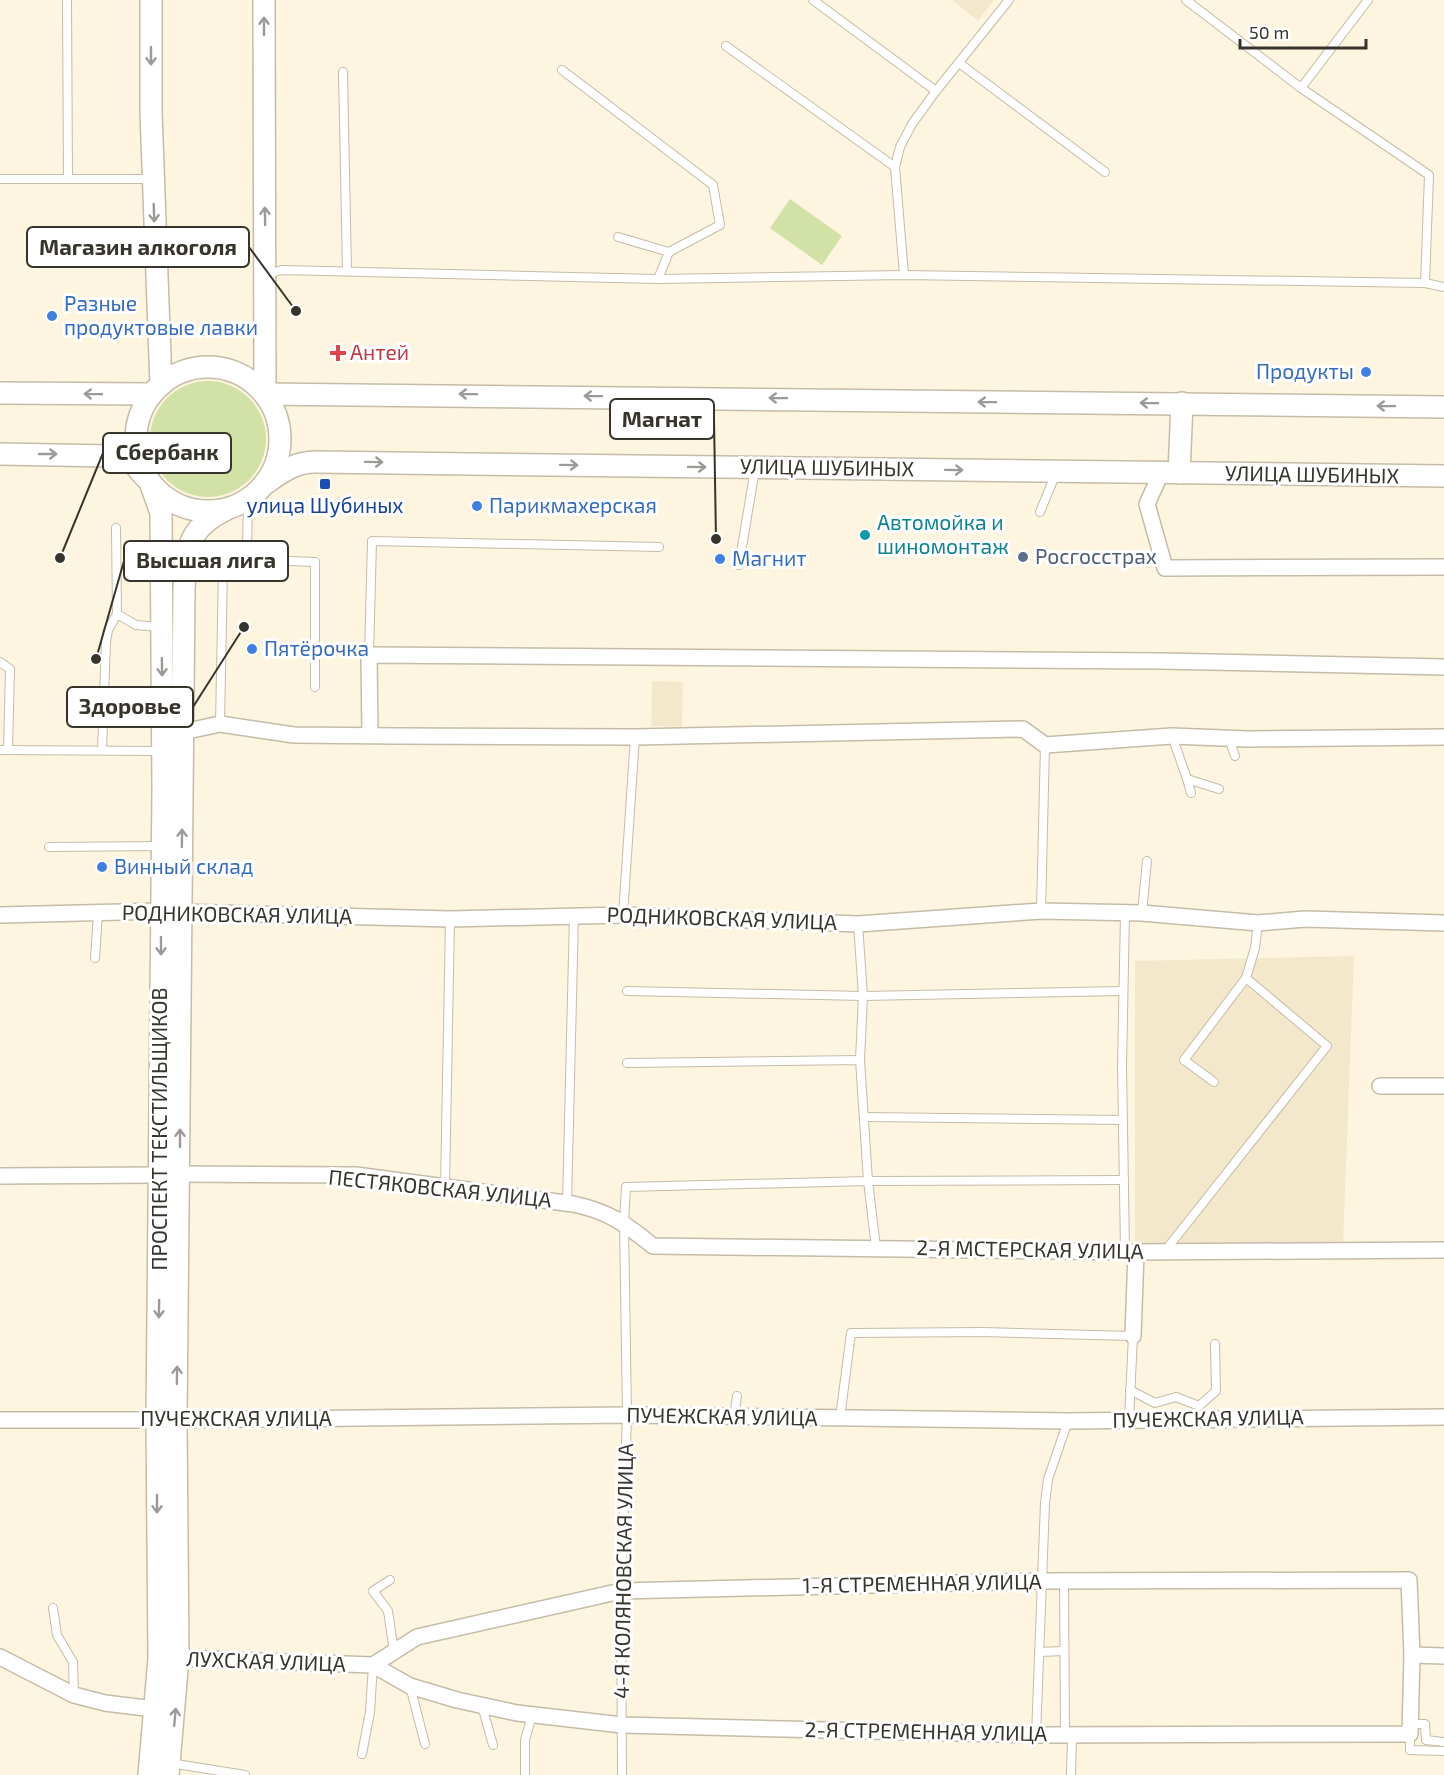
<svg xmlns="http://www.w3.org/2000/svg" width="1444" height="1775" font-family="'Exo 2',sans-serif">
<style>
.built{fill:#f4e8cc}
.green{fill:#d2e1a6}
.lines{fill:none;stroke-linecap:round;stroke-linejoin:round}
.lane-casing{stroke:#c5bca8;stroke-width:10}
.street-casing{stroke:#c5bca8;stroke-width:18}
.secondary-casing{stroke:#c5bca8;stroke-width:24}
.lane{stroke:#fff;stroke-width:8}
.street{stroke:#fff;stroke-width:15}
.secondary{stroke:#fff;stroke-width:21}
.oneway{stroke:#9b9a96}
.shop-dot{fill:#3f7fe0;stroke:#fff;stroke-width:2}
.health-dot{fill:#e0444e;stroke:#fff;stroke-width:2}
.transit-dot{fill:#1a4fb4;stroke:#fff;stroke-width:2}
.culture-dot{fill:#0f9aa8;stroke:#fff;stroke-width:2}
.service-dot{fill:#5c6f8a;stroke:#fff;stroke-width:2}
.labels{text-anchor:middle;stroke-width:6;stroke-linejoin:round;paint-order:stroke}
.shop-label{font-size:21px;fill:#366cbe;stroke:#fff;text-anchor:start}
.health-label{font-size:21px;fill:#be3a42;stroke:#fff;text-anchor:start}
.street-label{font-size:21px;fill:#37342c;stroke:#fff}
.transit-label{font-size:21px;fill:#164399;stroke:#fff}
.culture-label{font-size:21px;fill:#0d838f;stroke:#fff;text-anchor:start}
.service-label{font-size:21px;fill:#4e5e75;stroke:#fff;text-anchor:start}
.leader{fill:none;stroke:#37342c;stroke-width:2}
.callout-dot{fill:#37342c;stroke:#fff;stroke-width:2}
.callout{fill:#fff;stroke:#37342c;stroke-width:2}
.callout-label{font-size:22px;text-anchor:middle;font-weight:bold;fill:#37342c}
</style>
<rect width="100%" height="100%" fill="#fef5e0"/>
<g class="built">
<polygon points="952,0 994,0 978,21"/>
<polygon points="652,681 683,682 682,727 651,726"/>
<polygon points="1354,956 1343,1244 1135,1243 1135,961"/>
</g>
<g class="green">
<polygon points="790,199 842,236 822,265 770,228"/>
<circle cx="208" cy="439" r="58"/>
</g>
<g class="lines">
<g class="lane-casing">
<g id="lane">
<polyline points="67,0 68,179"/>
<polyline points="813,0 936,91"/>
<polyline points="1186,0 1301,88 1429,175 1425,283"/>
<polyline points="726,46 895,167"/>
<polyline points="959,63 1105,172"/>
<polyline points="562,70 713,185 720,225 669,252 658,279"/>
<polyline points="343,72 347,271"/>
<polyline points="1301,88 1368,0"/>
<polyline points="0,179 151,179"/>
<polyline points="618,237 669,252"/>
<polyline points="267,274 282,270 658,279 904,275 1425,283 1444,287"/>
<polyline points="904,275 895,167 900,147 912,124 936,91 1009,0"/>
<polyline points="1040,512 1056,473"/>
<polyline points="116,528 117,614 136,625 160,627"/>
<polyline points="239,559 315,562 315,687"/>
<polyline points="739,565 755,469"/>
<polyline points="369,655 372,541 659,547"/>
<polyline points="0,662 10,669 8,750"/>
<polyline points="220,724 223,568 247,550 248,499"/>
<polyline points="1172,736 1187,779 1219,789"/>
<polyline points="1229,738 1235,756"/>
<polyline points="0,750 160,751"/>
<polyline points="102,750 106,642 108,630 117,614"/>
<polyline points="1187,779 1191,793"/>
<polyline points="49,847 160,846"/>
<polyline points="1041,911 1045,745"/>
<polyline points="1125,913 1122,1066 1125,1251"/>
<polyline points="1142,913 1147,861"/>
<polyline points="623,915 635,737"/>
<polyline points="858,924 863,996 1123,991"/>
<polyline points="95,958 98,913"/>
<polyline points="627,991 863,996 860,1060"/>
<polyline points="627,1063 860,1060 868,1181 1124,1180"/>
<polyline points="1214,1082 1184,1060 1246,978"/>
<polyline points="864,1117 1123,1120"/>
<polyline points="445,1188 450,919"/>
<polyline points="567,1203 574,915"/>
<polyline points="1165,1251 1327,1046 1246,978 1255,948 1258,923"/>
<polyline points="1130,1390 1155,1403 1176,1397 1199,1406 1216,1391 1215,1344"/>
<polyline points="734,1417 737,1396"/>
<polyline points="840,1418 851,1333 983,1332 1133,1336 1129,1420"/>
<polyline points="390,1580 373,1591 388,1611 394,1652"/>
<polyline points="1064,1581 1065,1735"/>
<polyline points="53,1608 57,1635 73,1662 74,1695"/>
<polyline points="1039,1652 1064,1651"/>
<polyline points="410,1686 425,1744"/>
<polyline points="482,1706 493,1745"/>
<polyline points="1410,1724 1425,1724 1426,1740 1444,1742"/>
<polyline points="1410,1734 1410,1750 1444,1751"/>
<polyline points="1036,1735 1045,1503 1048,1479 1068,1421"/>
<polyline points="362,1754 370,1712 373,1665"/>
<polyline points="170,1763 245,1775"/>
<polyline points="525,1775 525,1740 532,1715"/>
<polyline points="622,1775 621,1591 627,1415 624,1222 626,1187 868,1181 876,1248"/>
<polyline points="1071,1775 1072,1735"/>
</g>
</g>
<g class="street-casing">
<g id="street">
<polyline points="1161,473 1147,504 1165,568 1444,567"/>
<polyline points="183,732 220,724 294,735 397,736 635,737 1023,729 1045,745 1172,736 1247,739 1444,737"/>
<polyline points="370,735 369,655 1160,661 1444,667"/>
<polyline points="181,912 450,919 623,915 858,924 1041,911 1142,913 1258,923 1305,919 1444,923"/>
<polyline points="0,915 161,911"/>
<polyline points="1380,1086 1444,1086"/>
<path d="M180,1174L356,1175L573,1204C608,1211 626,1224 653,1246L1136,1252L1444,1250"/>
<polyline points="0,1176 161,1175"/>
<polyline points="1133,1336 1136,1252"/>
<polyline points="0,1420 157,1420"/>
<polyline points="176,1420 627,1415 1068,1421 1444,1417"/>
<polyline points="1412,1655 1444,1656"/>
<polyline points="0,1657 74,1695 105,1703 154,1709"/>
<polyline points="178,1658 373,1665 410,1686 457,1700 517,1713 622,1725 1036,1735 1410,1734 1412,1655 1409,1580 1041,1581 621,1591 417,1637 373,1665"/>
</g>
</g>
<g class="secondary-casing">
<g id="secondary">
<polyline points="151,0 151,112 161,385"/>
<polyline points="264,0 265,394"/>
<circle cx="208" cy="439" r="72"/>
<polyline points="0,393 152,394"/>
<polyline points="265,394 1444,407"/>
<polyline points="0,454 111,456 132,462 145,477"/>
<polyline points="1179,473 1182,403"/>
<path d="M266,483C282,472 295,462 315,462L1444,476"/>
<polyline points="149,1775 159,1658 157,1420 163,788 161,513 151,485"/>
<path d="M168,1775L178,1658L176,1420L184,591C186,551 186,529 225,510"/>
</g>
</g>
<use href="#lane" class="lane"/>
<use href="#street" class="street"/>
<use href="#secondary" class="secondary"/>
</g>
<defs><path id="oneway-shaft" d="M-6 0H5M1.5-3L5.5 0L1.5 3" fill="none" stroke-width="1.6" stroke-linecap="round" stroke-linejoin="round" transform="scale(1.5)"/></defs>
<g class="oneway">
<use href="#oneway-shaft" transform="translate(264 26) rotate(-90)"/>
<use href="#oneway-shaft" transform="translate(151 56) rotate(90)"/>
<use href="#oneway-shaft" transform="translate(154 213) rotate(88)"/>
<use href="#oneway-shaft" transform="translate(265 216) rotate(-91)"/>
<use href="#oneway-shaft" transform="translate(93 394) rotate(-179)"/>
<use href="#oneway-shaft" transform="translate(468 394) rotate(-179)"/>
<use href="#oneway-shaft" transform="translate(593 396) rotate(-179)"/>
<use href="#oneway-shaft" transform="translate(778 398) rotate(-179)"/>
<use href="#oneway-shaft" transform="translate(987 402) rotate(-179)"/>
<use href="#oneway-shaft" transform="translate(1149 403) rotate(-179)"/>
<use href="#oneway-shaft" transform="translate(1386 406) rotate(-179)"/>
<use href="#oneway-shaft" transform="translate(48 454)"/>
<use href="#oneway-shaft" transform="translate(374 462) rotate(1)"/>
<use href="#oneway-shaft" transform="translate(569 465) rotate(1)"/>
<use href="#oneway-shaft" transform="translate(697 467) rotate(1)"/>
<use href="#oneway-shaft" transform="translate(954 470) rotate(1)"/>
<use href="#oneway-shaft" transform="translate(162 667) rotate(89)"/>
<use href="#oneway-shaft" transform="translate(182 838) rotate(-89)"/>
<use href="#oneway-shaft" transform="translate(161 946) rotate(90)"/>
<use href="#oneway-shaft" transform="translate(180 1138) rotate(-90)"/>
<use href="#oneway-shaft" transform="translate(159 1309) rotate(91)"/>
<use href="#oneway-shaft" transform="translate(177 1375) rotate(-89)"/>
<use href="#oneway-shaft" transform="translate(157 1504) rotate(90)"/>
<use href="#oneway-shaft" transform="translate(175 1717) rotate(-85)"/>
</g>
<g class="shop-dot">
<circle cx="52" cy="316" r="6"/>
<circle cx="1366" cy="372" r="6"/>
<circle cx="477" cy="506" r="6"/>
<circle cx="720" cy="559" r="6"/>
<circle cx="252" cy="649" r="6"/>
<circle cx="102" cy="867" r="6"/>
</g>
<path class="health-dot" d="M335 344h6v6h6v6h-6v6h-6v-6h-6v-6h6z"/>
<rect class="transit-dot" x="319" y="478" width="12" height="12" rx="3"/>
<circle class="culture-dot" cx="865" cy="535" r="6"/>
<circle class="service-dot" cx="1023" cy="557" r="6"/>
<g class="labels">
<g class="shop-label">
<text x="64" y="311">Разные<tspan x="64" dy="24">продуктовые лавки</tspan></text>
<text x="1354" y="379" text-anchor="end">Продукты</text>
<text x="489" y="513">Парикмахерская</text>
<text x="732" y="566">Магнит</text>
<text x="264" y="656">Пятёрочка</text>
<text x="114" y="874">Винный склад</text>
</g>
<g class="health-label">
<text x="350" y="360">Антей</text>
</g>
<g class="street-label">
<text transform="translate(827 468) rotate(1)" y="7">УЛИЦА ШУБИНЫХ</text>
<text transform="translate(1312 475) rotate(1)" y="7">УЛИЦА ШУБИНЫХ</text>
<text transform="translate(237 915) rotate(1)" y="7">РОДНИКОВСКАЯ УЛИЦА</text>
<text transform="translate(722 919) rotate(2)" y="7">РОДНИКОВСКАЯ УЛИЦА</text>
<text transform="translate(160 1129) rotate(-90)" y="7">ПРОСПЕКТ ТЕКСТИЛЬЩИКОВ</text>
<text transform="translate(440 1189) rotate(6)" y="7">ПЕСТЯКОВСКАЯ УЛИЦА</text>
<text transform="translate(1030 1250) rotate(1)" y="7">2-Я МСТЕРСКАЯ УЛИЦА</text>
<text transform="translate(722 1417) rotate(1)" y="7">ПУЧЕЖСКАЯ УЛИЦА</text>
<text x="236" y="1426">ПУЧЕЖСКАЯ УЛИЦА</text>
<text transform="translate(1208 1419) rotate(-1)" y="7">ПУЧЕЖСКАЯ УЛИЦА</text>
<text transform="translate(624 1571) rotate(-89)" y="7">4-Я КОЛЯНОВСКАЯ УЛИЦА</text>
<text transform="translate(922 1584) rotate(-1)" y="7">1-Я СТРЕМЕННАЯ УЛИЦА</text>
<text transform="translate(266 1662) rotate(2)" y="7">ЛУХСКАЯ УЛИЦА</text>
<text transform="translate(926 1732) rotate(1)" y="7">2-Я СТРЕМЕННАЯ УЛИЦА</text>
</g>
<g class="transit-label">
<text x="325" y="513">улица Шубиных</text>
</g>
<g class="culture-label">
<text x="877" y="530">Автомойка и<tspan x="877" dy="24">шиномонтаж</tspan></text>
</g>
<g class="service-label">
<text x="1035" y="564">Росгосстрах</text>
</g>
</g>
<path class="leader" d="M296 311L249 247M716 539L714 419M60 558L103 453M96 659L124 561M244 627L193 707"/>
<g class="callout-dot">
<circle cx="296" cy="311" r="6"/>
<circle cx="716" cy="539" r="6"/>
<circle cx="60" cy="558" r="6"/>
<circle cx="96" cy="659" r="6"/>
<circle cx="244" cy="627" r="6"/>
</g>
<g class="callout">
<rect x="27" y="227" width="222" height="40" rx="6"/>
<rect x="610" y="399" width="104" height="40" rx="6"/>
<rect x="103" y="433" width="128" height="40" rx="6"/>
<rect x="124" y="541" width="164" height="40" rx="6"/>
<rect x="67" y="687" width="126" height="40" rx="6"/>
</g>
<g class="callout-label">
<text x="138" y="255">Магазин алкоголя</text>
<text x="662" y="427">Магнат</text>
<text x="167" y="460">Сбербанк</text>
<text x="206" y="568">Высшая лига</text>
<text x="130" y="714">Здоровье</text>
</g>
<path d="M1240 39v9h126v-9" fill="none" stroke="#37342c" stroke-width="3"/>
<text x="1249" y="39" font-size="18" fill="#37342c" stroke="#ffffff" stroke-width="4.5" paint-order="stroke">50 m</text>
</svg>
